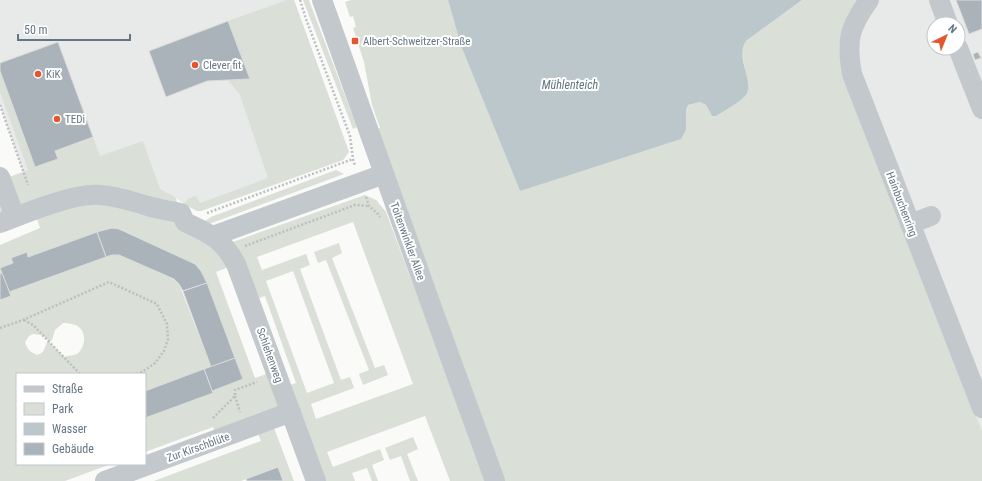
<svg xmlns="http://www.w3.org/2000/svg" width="982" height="481" font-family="'Roboto Condensed',sans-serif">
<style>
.built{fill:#e8e9e9;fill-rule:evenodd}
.green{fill:#dadfd7;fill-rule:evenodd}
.water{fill:#bbc7cb}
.building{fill:#aab3b9;stroke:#dcdcda}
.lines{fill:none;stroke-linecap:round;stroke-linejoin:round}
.path{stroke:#bbbfc2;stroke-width:2.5;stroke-dasharray:2 2;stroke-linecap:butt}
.minor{stroke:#c3c8cc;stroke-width:20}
.poi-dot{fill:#e4572e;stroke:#fff;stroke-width:1.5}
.labels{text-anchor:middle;stroke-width:4;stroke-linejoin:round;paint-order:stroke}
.poi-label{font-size:11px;fill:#657683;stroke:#fff;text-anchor:start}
.street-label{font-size:11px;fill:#657683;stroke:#fff}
.water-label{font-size:12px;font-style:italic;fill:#60757c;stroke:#fff}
</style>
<rect width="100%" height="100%" fill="#fafaf8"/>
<g class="built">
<polygon points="0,0 294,0 349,152 343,160 201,211 197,211 184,204 176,198 177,203 28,185 0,105"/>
<path d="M858,0H982V431L842,71L839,47L844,27ZM934,24H958V48H934Z"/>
</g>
<g class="green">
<polygon points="287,0 294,0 349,152 343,160 201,211 197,211 184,204 188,199 196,196 200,203 268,178 240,95 228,80 250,79 228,21"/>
<polygon points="303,0 309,0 310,3 357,127 353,129"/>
<polygon points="351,0 448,0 461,46 520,191 686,130 686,110 688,105 700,102 706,105 712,116 748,89 742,52 742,46 746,41 802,0 858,0 844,27 839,47 842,71 982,431 982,481 503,481 374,130 380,128 372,105 364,62 353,28 356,27 353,16 350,17 345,2"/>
<path d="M0,71L35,167L58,159L55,151L93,137L100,156L143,141L160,189L175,197L181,213L224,245L365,195L376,200L386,212L486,481H450L425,416L327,452L333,467L380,449L384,460L372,465L378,481H372L367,468L352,473L355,481H316L290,412L271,420L294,481H283L277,467L241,481H154L261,441L255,426L218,439L213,427L145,452V418L213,393L207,283L201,271L195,264L120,229L112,228L28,257L26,252L12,258L13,263L0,268L2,273L0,274V245L40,228L34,210L0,223V177L1,180L28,170L0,92ZM353,222L413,384L316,419L311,404L354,388L350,377L341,380L300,269L310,265L306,254L262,270L257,257ZM236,264L250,301L265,296L296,383L282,388L275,371L255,378L216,272ZM293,271L334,383L307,393L266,281Z"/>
<polygon points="336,170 344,174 209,224 205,221 211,217"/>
<polygon points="339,243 342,253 332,258 375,368 384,365 388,375 363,385 359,374 369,370 326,260 318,263 314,252"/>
<path d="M112,255H119L174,279L179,284L211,367L145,391V374H17V464H111L65,481H0V300L11,296L9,292ZM63,323C68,323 75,324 79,327C87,334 85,348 77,354C73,356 68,355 64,357L49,342L52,340L55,330ZM33,334L42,335L48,340L43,352L37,355C30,352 27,349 25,342L29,336Z"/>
<polygon points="413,437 418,449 407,454 418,481 410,481 401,456 390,460 385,448"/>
</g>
<path class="water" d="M448,0H802L746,41C734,56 756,85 745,96C737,104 725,110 716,116H712L706,105L700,102L688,105L686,110V130L681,139L520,191L461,46Z"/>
<g class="building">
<polygon points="956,0 982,0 982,29 969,34"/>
<polygon points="228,21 250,79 207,81 166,97 149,51"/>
<polygon points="58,42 93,137 55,151 58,159 35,167 0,71 0,63"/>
<polygon points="978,52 981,58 975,60 973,54"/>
<polygon points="112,228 119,229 195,264 201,271 207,283 183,291 179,284 174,279 119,255 112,255 106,257 97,232"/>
<polygon points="97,232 106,257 9,292 0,268 13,263 11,258 27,252 28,257"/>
<polygon points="2,273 11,296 0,300 0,274"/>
<polygon points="207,283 235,358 211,367 183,291"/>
<polygon points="235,358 243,379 212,391 204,369"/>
<polygon points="204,369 213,393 145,418 145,391"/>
<polygon points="278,467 283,481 247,481 246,479"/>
</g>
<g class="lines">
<g class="path">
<polyline points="300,0 306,19 350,136 353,159 355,166"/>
<polyline points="0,105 28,185"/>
<polyline points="366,197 369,206 378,214 380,217"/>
<polyline points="207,213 353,159"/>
<polyline points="245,246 355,205 369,206"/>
<polyline points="24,320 33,325 80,374"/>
<polyline points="0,328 23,320 109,282 157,304 167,324 168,339 164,351 155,363 142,372 136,374"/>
<polyline points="235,396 240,412"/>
<polyline points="213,418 235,396 235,390 257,382"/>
</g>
<g class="minor">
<polyline points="322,0 431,305 495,481"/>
<path d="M869,0C849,28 846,40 852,74L982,408"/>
<polyline points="939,0 948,24"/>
<polyline points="958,48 982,109"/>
<polyline points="0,177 15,217"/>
<path d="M0,223C26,213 73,193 100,195C118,196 130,201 148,206C158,209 170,211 181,213L185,222C210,234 222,238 236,264L316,481"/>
<polyline points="910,224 931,216"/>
<polyline points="213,236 384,174"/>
<polyline points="105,481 291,412"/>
</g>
</g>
<g class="poi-dot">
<rect x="351" y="37" width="8" height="8" rx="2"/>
<circle cx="195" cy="65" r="4"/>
<circle cx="38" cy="74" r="4"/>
<circle cx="57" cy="119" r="4"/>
</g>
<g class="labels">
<g class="poi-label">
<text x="363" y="45">Albert-Schweitzer-Straße</text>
<text x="203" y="69">Clever fit</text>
<text x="46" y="78">KiK</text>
<text x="65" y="123">TEDi</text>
</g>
<g class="street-label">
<text transform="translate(902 204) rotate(69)" y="4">Hainbuchenring</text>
<text transform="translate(408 241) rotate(70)" y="4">Toitenwinkler Allee</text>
<text transform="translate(270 355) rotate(70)" y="4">Schlehenweg</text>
<text transform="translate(198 447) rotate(-20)" y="4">Zur Kirschblüte</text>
</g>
<g class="water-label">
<text x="570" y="89">Mühlenteich</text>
</g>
</g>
<rect x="16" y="373" width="130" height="92" fill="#ffffff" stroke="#c1c8cd"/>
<rect x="24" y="386" width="20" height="6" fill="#c3c8cc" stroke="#c1c8cd"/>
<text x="52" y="393" font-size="12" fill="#657683">Straße</text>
<rect x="24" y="403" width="20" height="12" fill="#dadfd7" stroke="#c1c8cd"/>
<text x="52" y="413" font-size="12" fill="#657683">Park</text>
<rect x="24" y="423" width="20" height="12" fill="#bbc7cb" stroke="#c1c8cd"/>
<text x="52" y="433" font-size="12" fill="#657683">Wasser</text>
<rect x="24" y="443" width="20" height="12" fill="#aab3b9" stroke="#c1c8cd"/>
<text x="52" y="453" font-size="12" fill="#657683">Gebäude</text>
<g transform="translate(946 36) rotate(43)"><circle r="19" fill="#ffffff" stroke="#c1c8cd"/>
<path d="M0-3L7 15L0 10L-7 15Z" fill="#e4572e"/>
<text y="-6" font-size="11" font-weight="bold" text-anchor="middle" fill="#657683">N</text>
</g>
<path d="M18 34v6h112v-6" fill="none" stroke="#657683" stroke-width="2"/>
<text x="24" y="34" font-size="12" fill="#657683" stroke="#ffffff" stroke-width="3" paint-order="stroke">50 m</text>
</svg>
